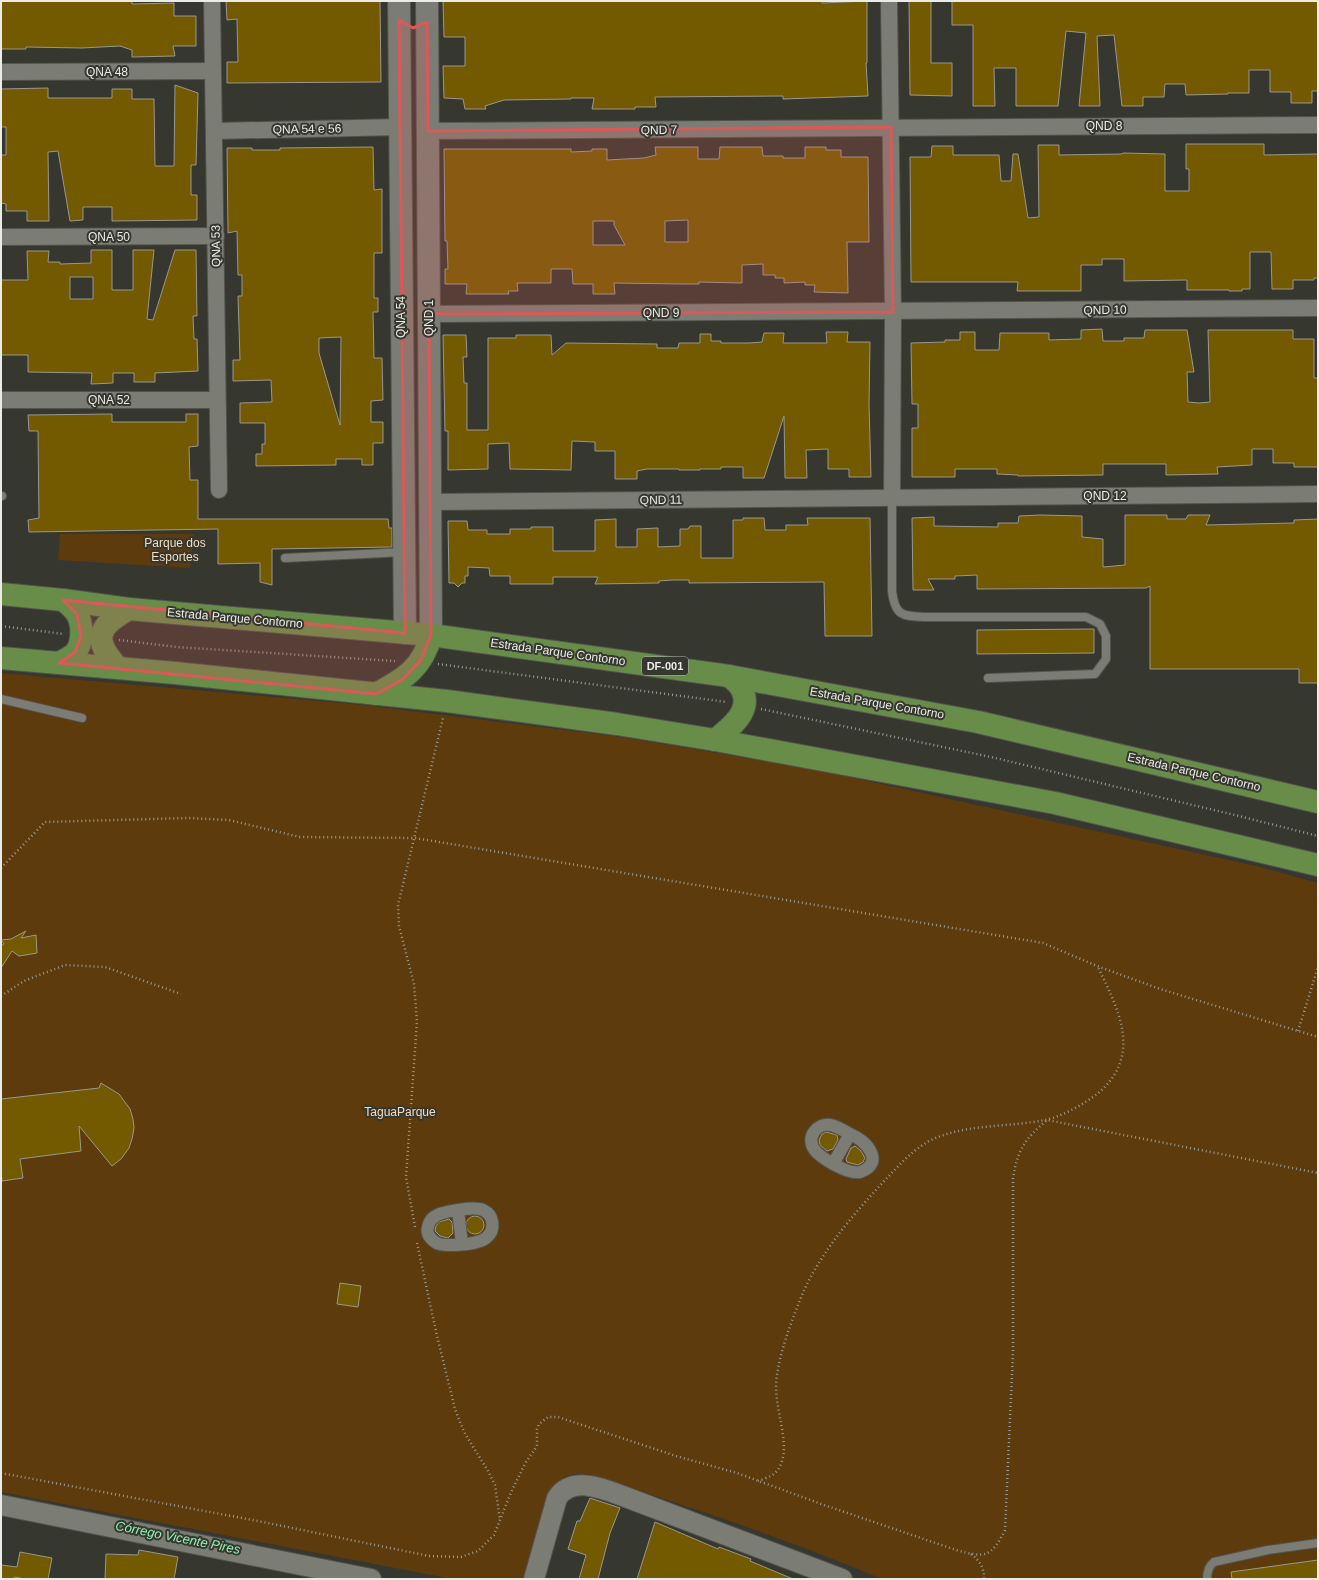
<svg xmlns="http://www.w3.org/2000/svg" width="1319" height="1580" font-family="Arial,sans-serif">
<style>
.green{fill:#5d3b0d}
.building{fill:#735a01;stroke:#9a978e;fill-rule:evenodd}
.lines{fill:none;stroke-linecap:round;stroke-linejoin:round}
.service-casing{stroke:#53534d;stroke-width:10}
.pedestrian-casing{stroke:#53534d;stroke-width:14}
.minor-casing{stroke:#53534d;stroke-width:18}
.tertiary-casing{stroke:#53534d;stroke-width:22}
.secondary-casing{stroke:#53534d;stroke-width:24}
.trunk-casing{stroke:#53534d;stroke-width:24}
.path{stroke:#999a94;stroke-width:2.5;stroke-dasharray:1 3;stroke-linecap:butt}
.service{stroke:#7b7c74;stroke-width:8}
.pedestrian{stroke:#7b7c74;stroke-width:12}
.minor{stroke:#7b7c74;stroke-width:16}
.tertiary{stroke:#7b7c74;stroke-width:20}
.secondary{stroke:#7b7c74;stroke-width:22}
.trunk{stroke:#688d49;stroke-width:22}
.marked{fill:#db5958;fill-opacity:0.2;stroke:#db5958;stroke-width:3;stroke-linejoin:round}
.labels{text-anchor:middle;stroke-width:4;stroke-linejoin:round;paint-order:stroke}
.shield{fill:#36372f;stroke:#b5b5b0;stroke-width:1}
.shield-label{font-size:11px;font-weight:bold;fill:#ebebe7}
.street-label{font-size:12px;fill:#ebebe7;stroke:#36372f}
.park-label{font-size:12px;fill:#f8dcbd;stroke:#36372f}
.water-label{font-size:13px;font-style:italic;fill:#8ff1b2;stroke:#36372f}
</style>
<rect width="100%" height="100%" fill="#36372f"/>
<g class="green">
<polygon points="60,534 194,534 190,568 58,560"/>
<path d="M1,673L363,705L621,737L808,768L1256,866L1318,883V1579H882C786,1538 686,1506 587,1474H575L564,1477L550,1493L524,1579H452L1,1492Z"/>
</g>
<g class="building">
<polygon points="1,1 132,1 132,4 174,3 174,16 196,16 196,46 173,46 175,56 132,57 132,50 120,46 82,48 26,47 26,49 1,49"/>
<polygon points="226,1 380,1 381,82 227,83 227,62 238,62 237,19 227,20"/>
<polygon points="443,1 822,1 822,3 867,1 867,63 866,63 868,96 783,99 783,96 655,97 656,107 635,107 635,109 592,109 594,98 571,98 571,99 504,100 485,106 486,109 465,109 463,99 444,98 443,66 465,66 465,37 444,37"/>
<polygon points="909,1 931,1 931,63 952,63 952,96 910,95"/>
<polygon points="952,1 1318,1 1318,91 1312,91 1312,103 1291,103 1291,92 1270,92 1270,70 1249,70 1249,93 1228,93 1228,94 1186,95 1185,84 1165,84 1164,97 1143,97 1143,106 1122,106 1114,35 1097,36 1100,106 1079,106 1086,33 1066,31 1058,106 1016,106 1016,68 994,68 995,106 973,106 973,25 952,25"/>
<polygon points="175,85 198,93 196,165 191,165 191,195 197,195 197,220 112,221 112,207 83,207 83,220 70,221 58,151 48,152 49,221 27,221 27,211 6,211 6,204 1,203 1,155 6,155 6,127 1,127 1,89 48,88 48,98 112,98 112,89 132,89 132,99 154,99 155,166 174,166"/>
<polygon points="1186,144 1264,144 1264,155 1318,154 1318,278 1314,278 1314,280 1293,280 1293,289 1272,289 1271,252 1250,252 1250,289 1242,289 1242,291 1229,291 1229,290 1187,290 1187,280 1124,281 1124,259 1102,259 1102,265 1081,265 1081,291 1017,291 1018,282 911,282 910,157 931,157 932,146 953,146 953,155 999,155 1001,181 1011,181 1013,154 1018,154 1028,218 1039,217 1038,145 1059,145 1059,155 1122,154 1123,153 1165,154 1165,191 1189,191 1189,169 1186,169"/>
<path d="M373,147L374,190L382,189V253H374V298H378V312H373L374,358H382L383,400L371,401V422H383V443H373V465H362V459H336V465L256,466V454H262V444H265V423H240V403L272,402L271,380L233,381V360H240L238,296H242V275H238L237,231L228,233L227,148H252V150H280V148ZM341,337L340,425L319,353V338Z"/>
<path d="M655,147H698V159H719L720,147H762L763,156H783V158H805V147H826V150H841V157H868L869,242H847L848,293L814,292L815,285H805V282L784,283V278H775V275H763V264L742,265V283L699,282V284H680L614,283L615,294H593V284H573L572,269H551V283H517L518,291H508L509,294H466L467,284H445V269H448L447,241H445L444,149H571V152L592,151V149H607V160L644,158L656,155ZM688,220V242H665V221ZM593,221H614V225L625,245H593Z"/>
<path d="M91,250H112V290H133V250H154L147,319L153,320L175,250H196L197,316H193L194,339H197L198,371L155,373V382H134V373H113V383L91,384L92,373L28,372V355H1V280H28L27,251H49L48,262H60V264L91,263ZM70,277H93V299H70Z"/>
<polygon points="1102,329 1103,341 1124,341 1124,338 1144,338 1145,330 1187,330 1194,372 1187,372 1188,402 1199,403 1210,402 1208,330 1293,330 1293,339 1314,339 1314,378 1318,378 1318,467 1294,467 1294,463 1273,463 1273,449 1252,449 1252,465 1217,467 1218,474 1166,475 1166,464 1103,464 1103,475 1018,476 1018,475 997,474 997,469 955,469 955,477 912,477 912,428 918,428 918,404 912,404 911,343 945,342 945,340 960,340 960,332 975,332 975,350 999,350 1000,333 1049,333 1049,340 1081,339 1081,330"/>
<polygon points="826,332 848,332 847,342 870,342 869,404 871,477 849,477 849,469 828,469 828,449 806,450 807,478 785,478 784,416 764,478 743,478 743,467 721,467 721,469 700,469 700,470 679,470 679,469 647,469 637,471 637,479 615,479 615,451 595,451 595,442 572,441 571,470 510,469 509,443 488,444 488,469 448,470 448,431 445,431 443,335 466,335 467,357 463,357 464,383 467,383 467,430 488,430 488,338 516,338 516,335 551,335 552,355 566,343 657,344 657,348 678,348 679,343 700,343 700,334 711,334 711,341 721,341 721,343 749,343 762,342 764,333 784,333 783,343 827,343"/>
<polygon points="112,414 112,422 186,422 186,414 198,414 198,446 189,447 190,480 198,480 198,519 388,519 389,528 392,528 392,547 272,549 272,585 260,582 260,563 218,564 218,529 29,532 28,520 39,518 38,431 29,431 28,415"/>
<polygon points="1040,515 1082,516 1082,537 1103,539 1103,567 1125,565 1125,515 1167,515 1167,519 1186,519 1188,515 1210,515 1206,525 1294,523 1294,520 1318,519 1318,683 1299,683 1299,669 1150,669 1150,586 1146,588 977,589 977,575 955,576 955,579 928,579 934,590 913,590 912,518 934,517 934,526 998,527 998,523 1018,523 1019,516"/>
<polygon points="743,518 764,518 765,530 786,530 786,525 808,525 807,518 870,518 872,636 825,636 824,582 689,583 689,580 672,580 659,581 659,583 595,584 598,577 553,577 553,584 510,584 510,576 490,576 489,568 468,567 468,576 465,576 465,583 462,583 458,587 454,583 449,583 448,521 467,521 468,530 487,530 487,534 510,534 510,529 531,529 531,527 553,527 553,551 595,551 595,520 616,519 616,547 637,547 637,529 658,528 658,547 680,546 680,529 688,529 690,526 701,526 701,558 733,558 733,520 743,520"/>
<polygon points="1094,629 1094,653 977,654 977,630"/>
<polygon points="26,931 21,938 36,935 37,953 19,956 12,951 1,968 1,946 4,944 1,940 11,939"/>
<polygon points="101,1083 119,1094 130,1109 133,1119 134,1128 132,1139 129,1148 121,1159 112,1166 79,1126 81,1151 20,1159 23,1178 2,1181 1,1171 1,1099 99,1088"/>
<polygon points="826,1132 837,1135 838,1140 833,1149 827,1151 820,1145 819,1140 822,1134"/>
<polygon points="855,1146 861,1151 865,1158 863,1162 858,1165 847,1162 846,1159 851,1148"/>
<circle cx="475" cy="1225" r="9"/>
<polygon points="449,1219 452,1222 453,1233 448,1238 440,1236 435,1231 436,1226 439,1222"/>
<polygon points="340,1283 361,1286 358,1307 337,1304"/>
<polygon points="590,1498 620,1508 610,1533 598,1579 579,1579 586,1555 568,1549 577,1521 580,1521"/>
<polygon points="655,1522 718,1549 719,1547 751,1559 750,1561 793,1579 637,1579"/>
<polygon points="139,1550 178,1557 174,1579 105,1579 106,1554 138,1555"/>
<polygon points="20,1552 52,1558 48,1579 25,1579 15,1577 12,1579 1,1579 1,1565 17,1567"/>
<polygon points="1318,1560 1318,1579 1232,1579 1231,1572"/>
</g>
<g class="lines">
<g class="service-casing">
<g id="service">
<polyline points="1,496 2,496"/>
<path d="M892,497V591C895,616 902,616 925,617H1086L1100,624L1106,636V659L1095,674L988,678"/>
<polyline points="285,558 404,552"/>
<polyline points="1,699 82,718"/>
<path d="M1207,1579C1207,1572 1209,1566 1214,1562L1268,1550L1318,1543"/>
</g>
</g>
<g class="pedestrian-casing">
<g id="pedestrian">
<path d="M833,1164L850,1134C844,1131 837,1126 830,1125C817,1123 806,1137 814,1149C820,1158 849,1175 860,1172C886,1163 866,1140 850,1134"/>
<path d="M458,1210C465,1209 476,1207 483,1210C494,1215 496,1230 486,1238C478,1244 465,1244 456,1245C450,1245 440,1246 435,1242C430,1238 426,1234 428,1227C430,1213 447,1212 458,1210L462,1244"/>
</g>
</g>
<g class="minor-casing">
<g id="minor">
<polyline points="212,1 219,490"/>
<polyline points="889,1 893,312 892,497"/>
<polyline points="1,72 213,71"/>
<polyline points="214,131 400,127"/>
<polyline points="428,131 1318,125"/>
<polyline points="1,237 216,236"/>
<polyline points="429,314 1318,308"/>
<polyline points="1,400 217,400"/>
<polyline points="430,502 1318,494"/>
</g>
</g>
<g class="tertiary-casing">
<g id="tertiary">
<polyline points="1,1505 371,1579"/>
<path d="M534,1579L557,1498C573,1474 606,1490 628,1498L842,1579"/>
</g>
</g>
<g class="secondary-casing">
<g id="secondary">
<polyline points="399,1 405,633"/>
<polyline points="427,1 431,635"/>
</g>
</g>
<g class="trunk-casing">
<g id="trunk">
<polyline points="1,594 63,600 129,609 431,635 729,676 978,722 1318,802"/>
<polyline points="1,658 175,673 447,701 617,724 715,740 1055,803 1318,865"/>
<path d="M59,663C64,660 71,657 75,653C83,644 83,624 77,614C73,608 68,604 63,600"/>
<path d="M118,668C92,639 97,627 129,609"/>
<path d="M376,694C404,679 423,668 431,635"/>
<path d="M715,740C729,729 753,711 742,690C740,685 734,680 729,676"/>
</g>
</g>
<g class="path">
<polyline points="1,626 64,634"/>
<polyline points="119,640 176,647 395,661"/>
<polyline points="438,664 727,702"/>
<polyline points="761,709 991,757 1239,816 1318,836"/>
<polyline points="1,868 45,822 188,818 229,820 300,837 415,838 1043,943 1097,966 1160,989 1318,1037"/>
<polyline points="1,996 24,981 65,965 105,967 181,994"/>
<polyline points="1298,1031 1318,967"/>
<polyline points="415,1227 406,1177 417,1022 414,984 399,926 398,905 443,718"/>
<polyline points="417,1243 437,1336 455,1409 464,1432 488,1471 495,1485 500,1520"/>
<path d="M1,1473L258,1521L429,1556L461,1557L478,1551L494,1535L512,1490L526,1462L537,1446V1429L539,1424L548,1417H558L676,1456L737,1473L824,1505L956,1550C985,1558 991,1558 1005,1530L1013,1352V1179C1017,1150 1025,1139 1047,1120L1318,1173"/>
<path d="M758,1481C763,1479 771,1477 775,1473C789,1459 783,1435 780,1418C778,1407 776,1396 776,1385C777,1366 783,1347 789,1329C797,1307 805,1285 817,1266C836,1234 862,1205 887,1178C902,1162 917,1145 938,1137C972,1124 1010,1127 1045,1120C1061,1117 1084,1104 1097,1094C1143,1056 1119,1011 1098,967"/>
<path d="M971,1554C980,1561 984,1567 984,1579"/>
</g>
<use href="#service" class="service"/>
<use href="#pedestrian" class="pedestrian"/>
<use href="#minor" class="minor"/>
<use href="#tertiary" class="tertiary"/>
<use href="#secondary" class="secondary"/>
<use href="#trunk" class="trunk"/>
</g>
<path class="marked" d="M399,20L413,28L427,22L428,131L891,127L893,312L429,314L431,635L421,660L402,680L376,694L59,663L75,652L81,636L77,614L63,600L405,633Z"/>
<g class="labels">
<rect class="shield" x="642" y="657" width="46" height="18" rx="3"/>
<g class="shield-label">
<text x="665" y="670">DF-001</text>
</g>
<g class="street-label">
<text x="107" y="76">QNA 48</text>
<text x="1104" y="130">QND 8</text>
<text transform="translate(307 129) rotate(-1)" y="4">QNA 54 e 56</text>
<text transform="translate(659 130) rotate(-1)" y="4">QND 7</text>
<text x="109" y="241">QNA 50</text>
<text transform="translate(216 246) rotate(-91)" y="4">QNA 53</text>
<text transform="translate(1105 310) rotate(-1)" y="4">QND 10</text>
<text x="661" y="317">QND 9</text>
<text transform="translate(401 317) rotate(-90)" y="4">QNA 54</text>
<text transform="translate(429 318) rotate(-90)" y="4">QND 1</text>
<text x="109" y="404">QNA 52</text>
<text x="1105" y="500">QND 12</text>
<text transform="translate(661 500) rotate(-1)" y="4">QND 11</text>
<text transform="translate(235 618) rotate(5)" y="4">Estrada Parque Contorno</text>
<text transform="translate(558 652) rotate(8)" y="4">Estrada Parque Contorno</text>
<text transform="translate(877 703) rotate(10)" y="4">Estrada Parque Contorno</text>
<text transform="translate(1194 772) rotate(13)" y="4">Estrada Parque Contorno</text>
</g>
<g class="park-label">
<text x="175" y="547">Parque dos<tspan x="175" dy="14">Esportes</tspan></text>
<text x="400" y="1116">TaguaParque</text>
</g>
<g class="water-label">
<text transform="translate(178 1537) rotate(11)" y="5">Córrego Vicente Pires</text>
</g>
</g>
<rect width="1319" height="1580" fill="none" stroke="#ebebe7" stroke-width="4"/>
</svg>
